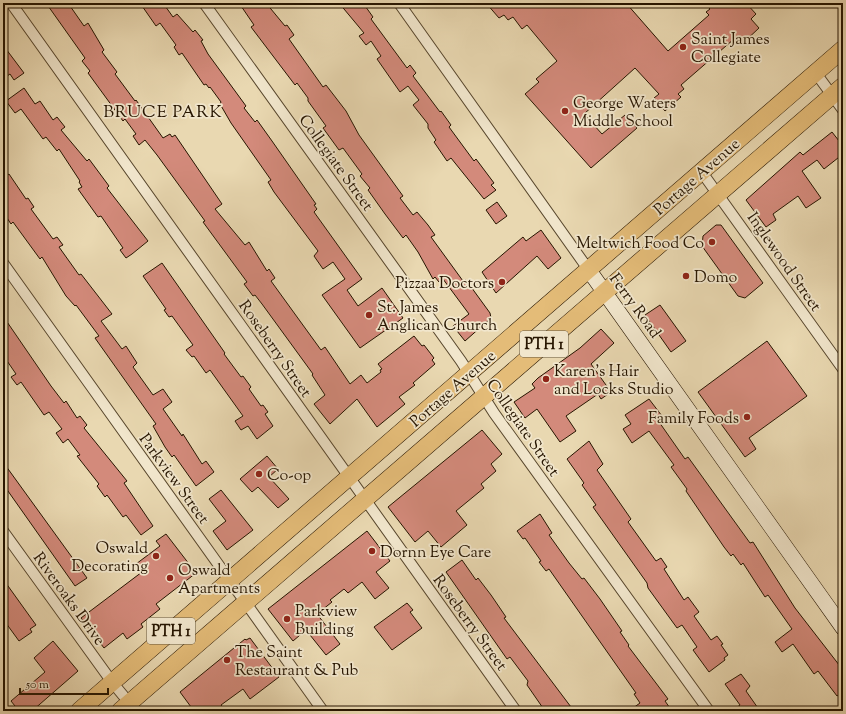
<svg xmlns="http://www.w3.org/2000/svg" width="846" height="714" font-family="'Sorts Mill Goudy',serif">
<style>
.building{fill:#d38a7b;stroke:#261500}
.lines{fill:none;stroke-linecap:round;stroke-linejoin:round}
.minor-casing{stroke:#57462c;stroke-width:12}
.secondary-casing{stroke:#261500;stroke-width:16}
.trunk-casing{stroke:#261500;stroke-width:18}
.minor{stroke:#f1e6cc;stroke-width:10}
.secondary{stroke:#f1e6cc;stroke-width:15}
.trunk{stroke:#e4bc78;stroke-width:17}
.poi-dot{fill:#8f2418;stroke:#f1e6cc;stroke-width:1.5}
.labels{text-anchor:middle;stroke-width:3.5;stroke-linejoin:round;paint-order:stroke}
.shield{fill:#f1e6cc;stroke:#63543d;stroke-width:1}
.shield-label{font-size:15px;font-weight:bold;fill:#261500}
.poi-label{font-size:16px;fill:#261500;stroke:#f1e6cc;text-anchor:start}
.street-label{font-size:16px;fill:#261500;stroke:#f1e6cc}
.neighbourhood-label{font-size:17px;letter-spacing:1px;fill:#261500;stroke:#f1e6cc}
</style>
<rect width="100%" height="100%" fill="#e9d8b1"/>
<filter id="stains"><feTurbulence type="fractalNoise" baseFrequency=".005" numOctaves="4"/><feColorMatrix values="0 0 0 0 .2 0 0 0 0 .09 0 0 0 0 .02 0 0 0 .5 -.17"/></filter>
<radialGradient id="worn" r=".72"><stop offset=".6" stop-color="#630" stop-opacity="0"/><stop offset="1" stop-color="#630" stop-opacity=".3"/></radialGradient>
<g class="building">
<polygon points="46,3 68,3 84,26 88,23 104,50 102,52 117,72 115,74 135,101 136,100 163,138 170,134 172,137 175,135 222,204 215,209 245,245 249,242 267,271 269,269 275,278 271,281 321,350 325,347 350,384 361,375 367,383 381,372 380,370 382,369 378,364 414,336 422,346 424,345 434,358 432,360 435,364 413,383 415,385 399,397 405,404 377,427 357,399 330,424 314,404 325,395 312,375 313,374 262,304 255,295 253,296 244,284 247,282 203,222 205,221 157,155 145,140 139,145 133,136 136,134 125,119 123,121 88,73 90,71 82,61 85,58"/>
<polygon points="140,3 163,3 173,17 177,14 193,32 195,30 203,40 201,41 208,54 246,106 244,108 255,122 257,120 272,141 316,204 314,205 317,209 314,212 362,279 347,290 358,306 382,288 403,318 360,348 322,295 345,279 333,262 323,269 314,256 318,251 274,192 268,182 271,180 231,123 220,104 221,102 210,87 209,88 206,84 204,85 182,53 179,55 174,47 176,45 160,23 156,26"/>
<polygon points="239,3 266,3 285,26 287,25 294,35 289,39 323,87 326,85 346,111 359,135 403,196 400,198 413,215 417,212 428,225 435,235 431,237 463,281 466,280 490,313 491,318 465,341 453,326 469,314 443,279 439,282 435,277 433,279 418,252 406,235 403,238 385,214 368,190 370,188 360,176 362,174 343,148 339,150 323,128 326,126 308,101 308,98 297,83 295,85 251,27 254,25"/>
<polygon points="339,3 363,3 373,17 371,19 407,68 410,65 416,73 413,76 440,112 441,111 451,125 449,127 474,161 476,159 494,183 491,185 496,190 484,199 451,158 447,161 434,142 436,140 428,128 428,124 413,105 419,100 408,86 400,92 377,59 381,56 371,41 366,45 359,36 364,33"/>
<polygon points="486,3 626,3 668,51 709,15 706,12 710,9 704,3 746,3 756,14 751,19 759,28 743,43 740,40 737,42 734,39 681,85 684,89 678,94 681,97 665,111 654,98 659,94 635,68 584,114 602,134 625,115 637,128 591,168 525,94 539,82 536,79 557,61 527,25 522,29 513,17 508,20 504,15 499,18"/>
<polygon points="3,45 24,73 14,80 10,74 3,79"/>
<polygon points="24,88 35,104 40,101 53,120 57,117 65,127 61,130 87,161 89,159 109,186 107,188 148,241 132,254 126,258 120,250 123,248 101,216 98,217 78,189 82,187 79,182 80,181 59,149 57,151 46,137 43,139 21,109 15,113 6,101"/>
<polygon points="832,132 843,146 843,154 824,169 817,160 802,171 821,198 806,208 798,196 773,214 776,220 766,227 746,200 800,152 803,155"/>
<polygon points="9,174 26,199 28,198 34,207 31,209 53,239 57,237 63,245 59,247 79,275 81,274 112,314 101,321 122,349 126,346 137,363 133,367 153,395 163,389 172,402 163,409 182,436 183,434 202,464 206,461 214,472 196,486 174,455 172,457 165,447 153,426 156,424 95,338 99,336 76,305 75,306 66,296 42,257 40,259 13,222 11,224 3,212 3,178"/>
<polygon points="497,202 507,216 496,224 486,210"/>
<polygon points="716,225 721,225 763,283 745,298 738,296 702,246 703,236"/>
<polygon points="541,230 561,258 548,269 537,256 496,293 482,272 523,237 526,241"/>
<polygon points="162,263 225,353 224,354 241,377 243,376 251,387 249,389 261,406 263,405 268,412 265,414 273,426 257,439 248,426 241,430 235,421 243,416 210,370 206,373 194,356 192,357 186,350 193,345 172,316 169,317 164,310 166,309 143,276"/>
<polygon points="660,305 686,341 671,352 645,315"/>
<polygon points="3,316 51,386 64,403 66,401 77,418 80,416 87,425 84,428 127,481 124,483 153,526 141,535 126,515 123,517 107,495 105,497 97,486 99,484 77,456 80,455 68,439 63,443 56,433 62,429 49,412 44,415 21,382 17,385 11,377 16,374 3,355"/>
<polygon points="601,329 614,343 591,364 611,392 601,399 598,394 566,416 576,431 560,442 537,409 525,418 514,402 535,388 532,384 538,378 580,348"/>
<polygon points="767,341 807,396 749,438 756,449 745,457 698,392"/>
<polygon points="649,399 662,416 657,419 685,459 688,457 750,543 753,542 795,608 843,670 843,692 837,696 818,671 814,674 793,644 782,652 775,642 792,629 768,595 765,597 743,563 741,565 733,554 731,556 724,547 686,491 687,489 671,467 674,465 649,431 632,443 623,429 631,424 625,415"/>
<polygon points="482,430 502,454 491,464 496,471 481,484 484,488 456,511 467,525 441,547 428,531 415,542 388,507"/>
<polygon points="589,441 603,464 597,470 631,519 628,522 656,561 661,558 667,567 664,569 684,600 688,597 699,612 694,616 711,640 717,636 723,644 721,645 728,655 724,658 725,660 709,672 693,650 697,647 682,625 677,628 648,588 647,583 593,507 596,505 582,485 584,483 567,459"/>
<polygon points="267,456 278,469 269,477 289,499 278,508 258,487 252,492 240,479"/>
<polygon points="3,462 87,578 75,586 3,484"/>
<polygon points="221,490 253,530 227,550 213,531 226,521 209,499"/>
<polygon points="540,514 552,533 549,535 569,563 582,579 584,578 600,599 622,631 620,632 629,645 628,646 668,699 665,701 672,711 629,711 640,703 634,694 636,693 549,569 546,571 539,562 541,561 525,538 523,539 517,531"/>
<polygon points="367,531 390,561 376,572 389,588 375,599 362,582 348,593 344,589 330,600 332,602 317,614 340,644 326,655 306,630 293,641 268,609"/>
<polygon points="166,534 196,573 156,604 160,609 141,624 143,627 127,639 123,633 104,648 81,618 142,572 136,564 160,546 156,541"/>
<polygon points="462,560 476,580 478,578 491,595 506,617 504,618 574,711 545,711 527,685 528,681 510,657 507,659 446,572"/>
<polygon points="3,579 36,625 30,629 32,632 19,641 3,619"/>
<polygon points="407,603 413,610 410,612 422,628 392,650 374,627"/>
<polygon points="250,638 279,677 250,699 243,689 221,705 226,711 194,711 180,692 245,639 246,640"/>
<polygon points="53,641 78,671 32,711 19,711 11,701 45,672 34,658"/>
<polygon points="741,674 750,686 746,691 760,711 732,711 740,705 725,684"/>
</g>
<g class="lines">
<g class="minor-casing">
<g id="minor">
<polyline points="11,3 516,711"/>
<polyline points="204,3 461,361 494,413 709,711"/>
<polyline points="399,3 588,269"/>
<polyline points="815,72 843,110"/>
<polyline points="701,171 843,369"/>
<polyline points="3,263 323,711"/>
<polyline points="3,531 112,682 136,711"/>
</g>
</g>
<g class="secondary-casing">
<polyline id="secondary" points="588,269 843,628"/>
</g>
<g class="trunk-casing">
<g id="trunk">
<polyline points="79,711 843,49"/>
<polyline points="120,711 843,86"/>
</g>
</g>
<use href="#minor" class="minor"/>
<use href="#secondary" class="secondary"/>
<use href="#trunk" class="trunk"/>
</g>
<g class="poi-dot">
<circle cx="683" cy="47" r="4"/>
<circle cx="565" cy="111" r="4"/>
<circle cx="712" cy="242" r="4"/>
<circle cx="686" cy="276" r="4"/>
<circle cx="502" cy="282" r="4"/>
<circle cx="369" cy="315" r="4"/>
<circle cx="546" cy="379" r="4"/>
<circle cx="747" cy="417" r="4"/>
<circle cx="259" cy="474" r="4"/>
<circle cx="372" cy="551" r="4"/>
<circle cx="156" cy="556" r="4"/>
<circle cx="170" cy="578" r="4"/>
<circle cx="287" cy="619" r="4"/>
<circle cx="227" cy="660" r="4"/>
</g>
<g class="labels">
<g class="shield">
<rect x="520" y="331" width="48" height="26" rx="3"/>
<rect x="147" y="618" width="48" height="26" rx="3"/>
</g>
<g class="shield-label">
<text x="544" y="349">PTH 1</text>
<text x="171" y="636">PTH 1</text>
</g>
<g class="poi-label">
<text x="691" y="44">Saint James<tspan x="691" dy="18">Collegiate</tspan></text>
<text x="573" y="108">George Waters<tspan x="573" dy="18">Middle School</tspan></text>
<text x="704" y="248" text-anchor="end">Meltwich Food Co</text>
<text x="694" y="282">Domo</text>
<text x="494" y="288" text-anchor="end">Pizzaa Doctors</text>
<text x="377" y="312">St. James<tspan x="377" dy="18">Anglican Church</tspan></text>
<text x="554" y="376">Karen's Hair<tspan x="554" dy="18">and Locks Studio</tspan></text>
<text x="739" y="423" text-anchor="end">Family Foods</text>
<text x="267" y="480">Co-op</text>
<text x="148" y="553" text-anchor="end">Oswald<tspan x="148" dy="18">Decorating</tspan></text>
<text x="380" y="557">Dornn Eye Care</text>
<text x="178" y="575">Oswald<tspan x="178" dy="18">Apartments</tspan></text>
<text x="295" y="616">Parkview<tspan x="295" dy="18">Building</tspan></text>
<text x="235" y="657">The Saint<tspan x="235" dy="18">Restaurant &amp; Pub</tspan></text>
</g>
<g class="street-label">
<text transform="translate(337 162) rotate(54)" y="6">Collegiate Street</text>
<text transform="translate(696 176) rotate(-41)" y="6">Portage Avenue</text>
<text transform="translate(785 261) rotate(55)" y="6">Inglewood Street</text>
<text transform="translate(636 305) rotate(54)" y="6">Ferry Road</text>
<text transform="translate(276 348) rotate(55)" y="6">Roseberry Street</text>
<text transform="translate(452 388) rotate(-41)" y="6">Portage Avenue</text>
<text transform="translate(524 427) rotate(55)" y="6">Collegiate Street</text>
<text transform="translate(175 478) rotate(54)" y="6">Parkview Street</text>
<text transform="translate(70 598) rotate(54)" y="6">Riveroaks Drive</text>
<text transform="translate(471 622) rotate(54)" y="6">Roseberry Street</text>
</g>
<g class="neighbourhood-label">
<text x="163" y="117">BRUCE PARK</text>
</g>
</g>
<rect width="846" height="714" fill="none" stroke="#e9d8b1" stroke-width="16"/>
<rect x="4" y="4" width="838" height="706" fill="none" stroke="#261500" stroke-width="2"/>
<rect x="8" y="8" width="830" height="698" fill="none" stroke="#261500"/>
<path d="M20 688v6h88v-6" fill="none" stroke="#261500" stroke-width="2"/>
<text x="26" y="688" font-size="12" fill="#261500" stroke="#f1e6cc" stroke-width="3" paint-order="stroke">50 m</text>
<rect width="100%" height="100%" filter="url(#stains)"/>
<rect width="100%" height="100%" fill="url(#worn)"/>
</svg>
